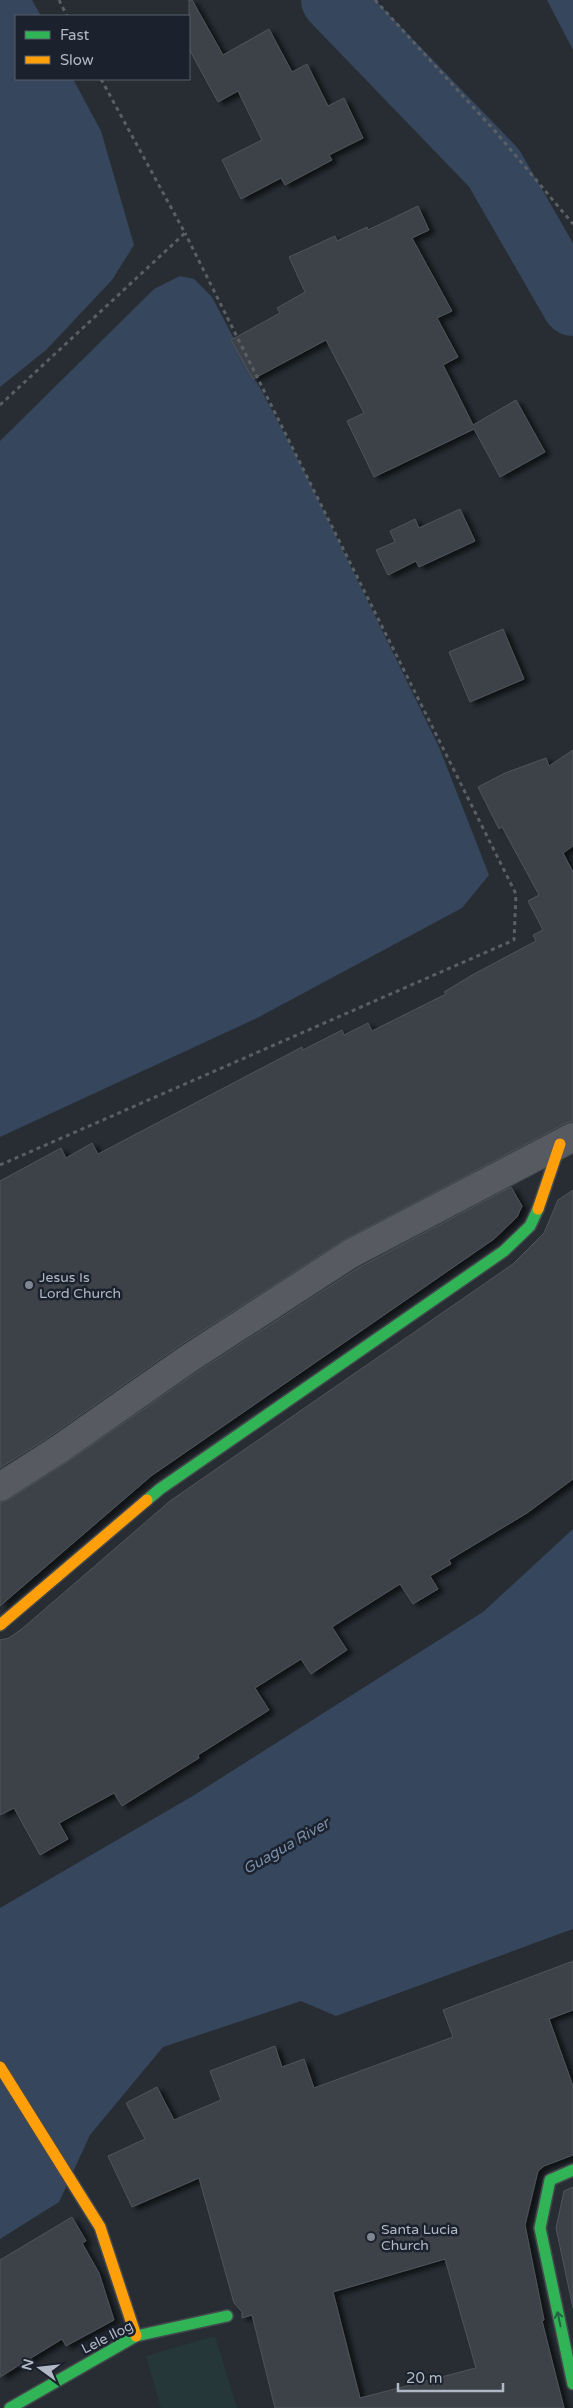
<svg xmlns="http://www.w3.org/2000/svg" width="573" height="2408" font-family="'Varela Round',sans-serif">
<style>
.green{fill:#253739}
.water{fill:#36465c}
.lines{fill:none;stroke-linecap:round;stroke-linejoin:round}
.river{stroke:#36465c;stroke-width:62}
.building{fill:#3e4248;stroke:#4f545b;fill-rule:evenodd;filter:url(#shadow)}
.street-casing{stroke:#44494e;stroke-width:30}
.fast-casing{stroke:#44494e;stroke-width:14}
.slow-casing{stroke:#44494e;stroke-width:14}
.path{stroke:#5a5f65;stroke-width:3;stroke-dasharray:4 4;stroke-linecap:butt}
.street{stroke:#575a61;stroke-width:28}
.fast{stroke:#30b455;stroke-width:11}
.slow{stroke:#ff9f0a;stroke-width:11}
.oneway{stroke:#24643f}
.poi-dot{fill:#808792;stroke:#1b222d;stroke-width:2}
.labels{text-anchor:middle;stroke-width:5;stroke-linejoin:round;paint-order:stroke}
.poi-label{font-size:14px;fill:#b0b8c5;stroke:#1b222d;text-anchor:start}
.street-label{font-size:14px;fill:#b0b8c5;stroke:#1b222d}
.water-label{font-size:15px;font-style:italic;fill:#7a8fab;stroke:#1b222d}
</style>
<defs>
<filter id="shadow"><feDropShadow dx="5.5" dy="3" stdDeviation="2.5" flood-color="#0009"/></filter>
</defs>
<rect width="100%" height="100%" fill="#272d33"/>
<polygon class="green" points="215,2336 237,2408 161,2408 146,2356"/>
<g class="water">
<polygon points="0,0 32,0 41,16 16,16 16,79 73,79 101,131 134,245 112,280 46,350 0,387"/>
<polygon points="547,0 573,0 573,50"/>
<polygon points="180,276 194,279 212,297 305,473 439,747 489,875 462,908 259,1017 0,1137 0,441 154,289"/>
<polygon points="573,1529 573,1929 336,2016 301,2001 163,2047 90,2135 59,2202 0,2239 0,1908 191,1797 483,1612"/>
</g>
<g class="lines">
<polyline class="river" points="332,0 494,168 573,305"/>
</g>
<g class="building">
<polygon points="189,0 192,0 223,55 269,29 292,72 307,64 328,106 344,98 363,138 329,155 332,160 285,185 281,178 241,199 222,160 262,140 238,91 218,102 189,49"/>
<polygon points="418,206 429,230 412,238 452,311 437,318 458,357 443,365 473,425 516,400 545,452 500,477 474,429 374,477 347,421 364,413 326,340 253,379 231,340 280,313 277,308 305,292 289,257 335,236 337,241 367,227 368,230"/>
<polygon points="460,509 475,541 419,567 416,561 388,575 376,550 395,542 390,531 415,519 419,528"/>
<polygon points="503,629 524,679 470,702 449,652"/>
<polygon points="573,750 573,846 563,853 573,872 573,1121 566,1123 342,1241 179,1346 49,1437 0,1468 0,1181 61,1148 66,1158 92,1143 98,1154 302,1047 303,1050 342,1030 344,1035 368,1023 372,1031 446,994 444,992 474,974 536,941 533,935 543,930 528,901 539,895 502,827 499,829 478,787 505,773 546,758 549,766"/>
<polygon points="511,1187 522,1206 517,1217 494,1239 151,1476 0,1606 0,1503 8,1500 66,1463 197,1372 358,1268"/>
<polygon points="573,1190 573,1479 527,1513 449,1560 451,1564 430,1576 438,1589 413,1604 400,1584 332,1627 347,1650 311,1674 301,1659 255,1688 269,1710 198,1755 199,1758 122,1806 114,1793 59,1823 68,1839 40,1855 14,1808 0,1815 0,1640 9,1638 23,1628 170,1501 513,1264 544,1233 558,1200"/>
<path d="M573,1961V2010L549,2019L573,2086V2155L544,2166L538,2171L525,2225L544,2320L542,2321L564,2408H275L252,2315L242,2318V2312L234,2303L199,2178L132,2207L108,2156L145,2139L126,2103L157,2087L174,2120L221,2100L210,2071L275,2046L282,2067L304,2059L314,2088L453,2037L443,2010ZM445,2259L476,2368L360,2398L333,2292Z"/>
<polygon points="573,2187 573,2308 556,2228 564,2191"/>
<polygon points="72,2217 86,2241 82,2243 99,2273 114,2320 66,2346 62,2339 0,2377 0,2260"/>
</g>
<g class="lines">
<g class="street-casing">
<polyline id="street" points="0,1487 58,1450 188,1359 350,1254 573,1137"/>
</g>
<g class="fast-casing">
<g id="fast">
<polyline points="147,1500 160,1489 504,1251 530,1226 538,1209"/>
<polyline points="573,2170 550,2180 540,2228 573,2384"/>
<polyline points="10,2408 136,2336 227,2316"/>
</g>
</g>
<g class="slow-casing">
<g id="slow">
<polyline points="538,1209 560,1144"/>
<polyline points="0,1625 147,1500"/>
<polyline points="0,2067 100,2227 136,2336"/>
</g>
</g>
<g class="path">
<polyline points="59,0 67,16"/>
<polyline points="375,0 495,131 573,224"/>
<polyline points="0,405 185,233 101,79"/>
<polyline points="0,1165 514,940 516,894 185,233"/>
</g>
<use href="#street" class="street"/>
<use href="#fast" class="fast"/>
<use href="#slow" class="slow"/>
</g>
<defs><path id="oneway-shaft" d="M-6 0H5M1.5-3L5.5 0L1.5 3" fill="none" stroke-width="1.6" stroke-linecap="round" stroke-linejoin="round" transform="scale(1.25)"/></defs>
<use class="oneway" href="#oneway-shaft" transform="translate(559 2319) rotate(-102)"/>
<g class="poi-dot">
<circle cx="29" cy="1285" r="5"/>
<circle cx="371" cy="2237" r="5"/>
</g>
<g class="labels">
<g class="poi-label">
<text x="39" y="1282">Jesus Is<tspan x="39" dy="16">Lord Church</tspan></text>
<text x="381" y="2234">Santa Lucia<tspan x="381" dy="16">Church</tspan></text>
</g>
<g class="street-label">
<text transform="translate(107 2337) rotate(-27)" y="5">Lele Ilog</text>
</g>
<g class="water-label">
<text transform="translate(286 1846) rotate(-30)" y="5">Guagua River</text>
</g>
</g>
<rect x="15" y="15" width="175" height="65" fill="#1b222d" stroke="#575e6a"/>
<rect x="25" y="31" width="25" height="8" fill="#30b455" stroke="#575e6a"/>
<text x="60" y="40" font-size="15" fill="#b0b8c5">Fast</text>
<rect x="25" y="56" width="25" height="8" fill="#ff9f0a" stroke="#575e6a"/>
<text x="60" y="65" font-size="15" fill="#b0b8c5">Slow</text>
<g transform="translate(40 2368) rotate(285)" stroke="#1b222d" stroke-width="4" paint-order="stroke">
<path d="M0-4L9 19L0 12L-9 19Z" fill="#b0b8c5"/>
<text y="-8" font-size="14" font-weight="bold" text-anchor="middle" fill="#b0b8c5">N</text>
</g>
<path d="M398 2383v8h105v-8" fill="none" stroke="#b0b8c5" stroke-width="2.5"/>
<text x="406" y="2383" font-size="15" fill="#b0b8c5" stroke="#1b222d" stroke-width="4" paint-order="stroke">20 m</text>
</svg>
